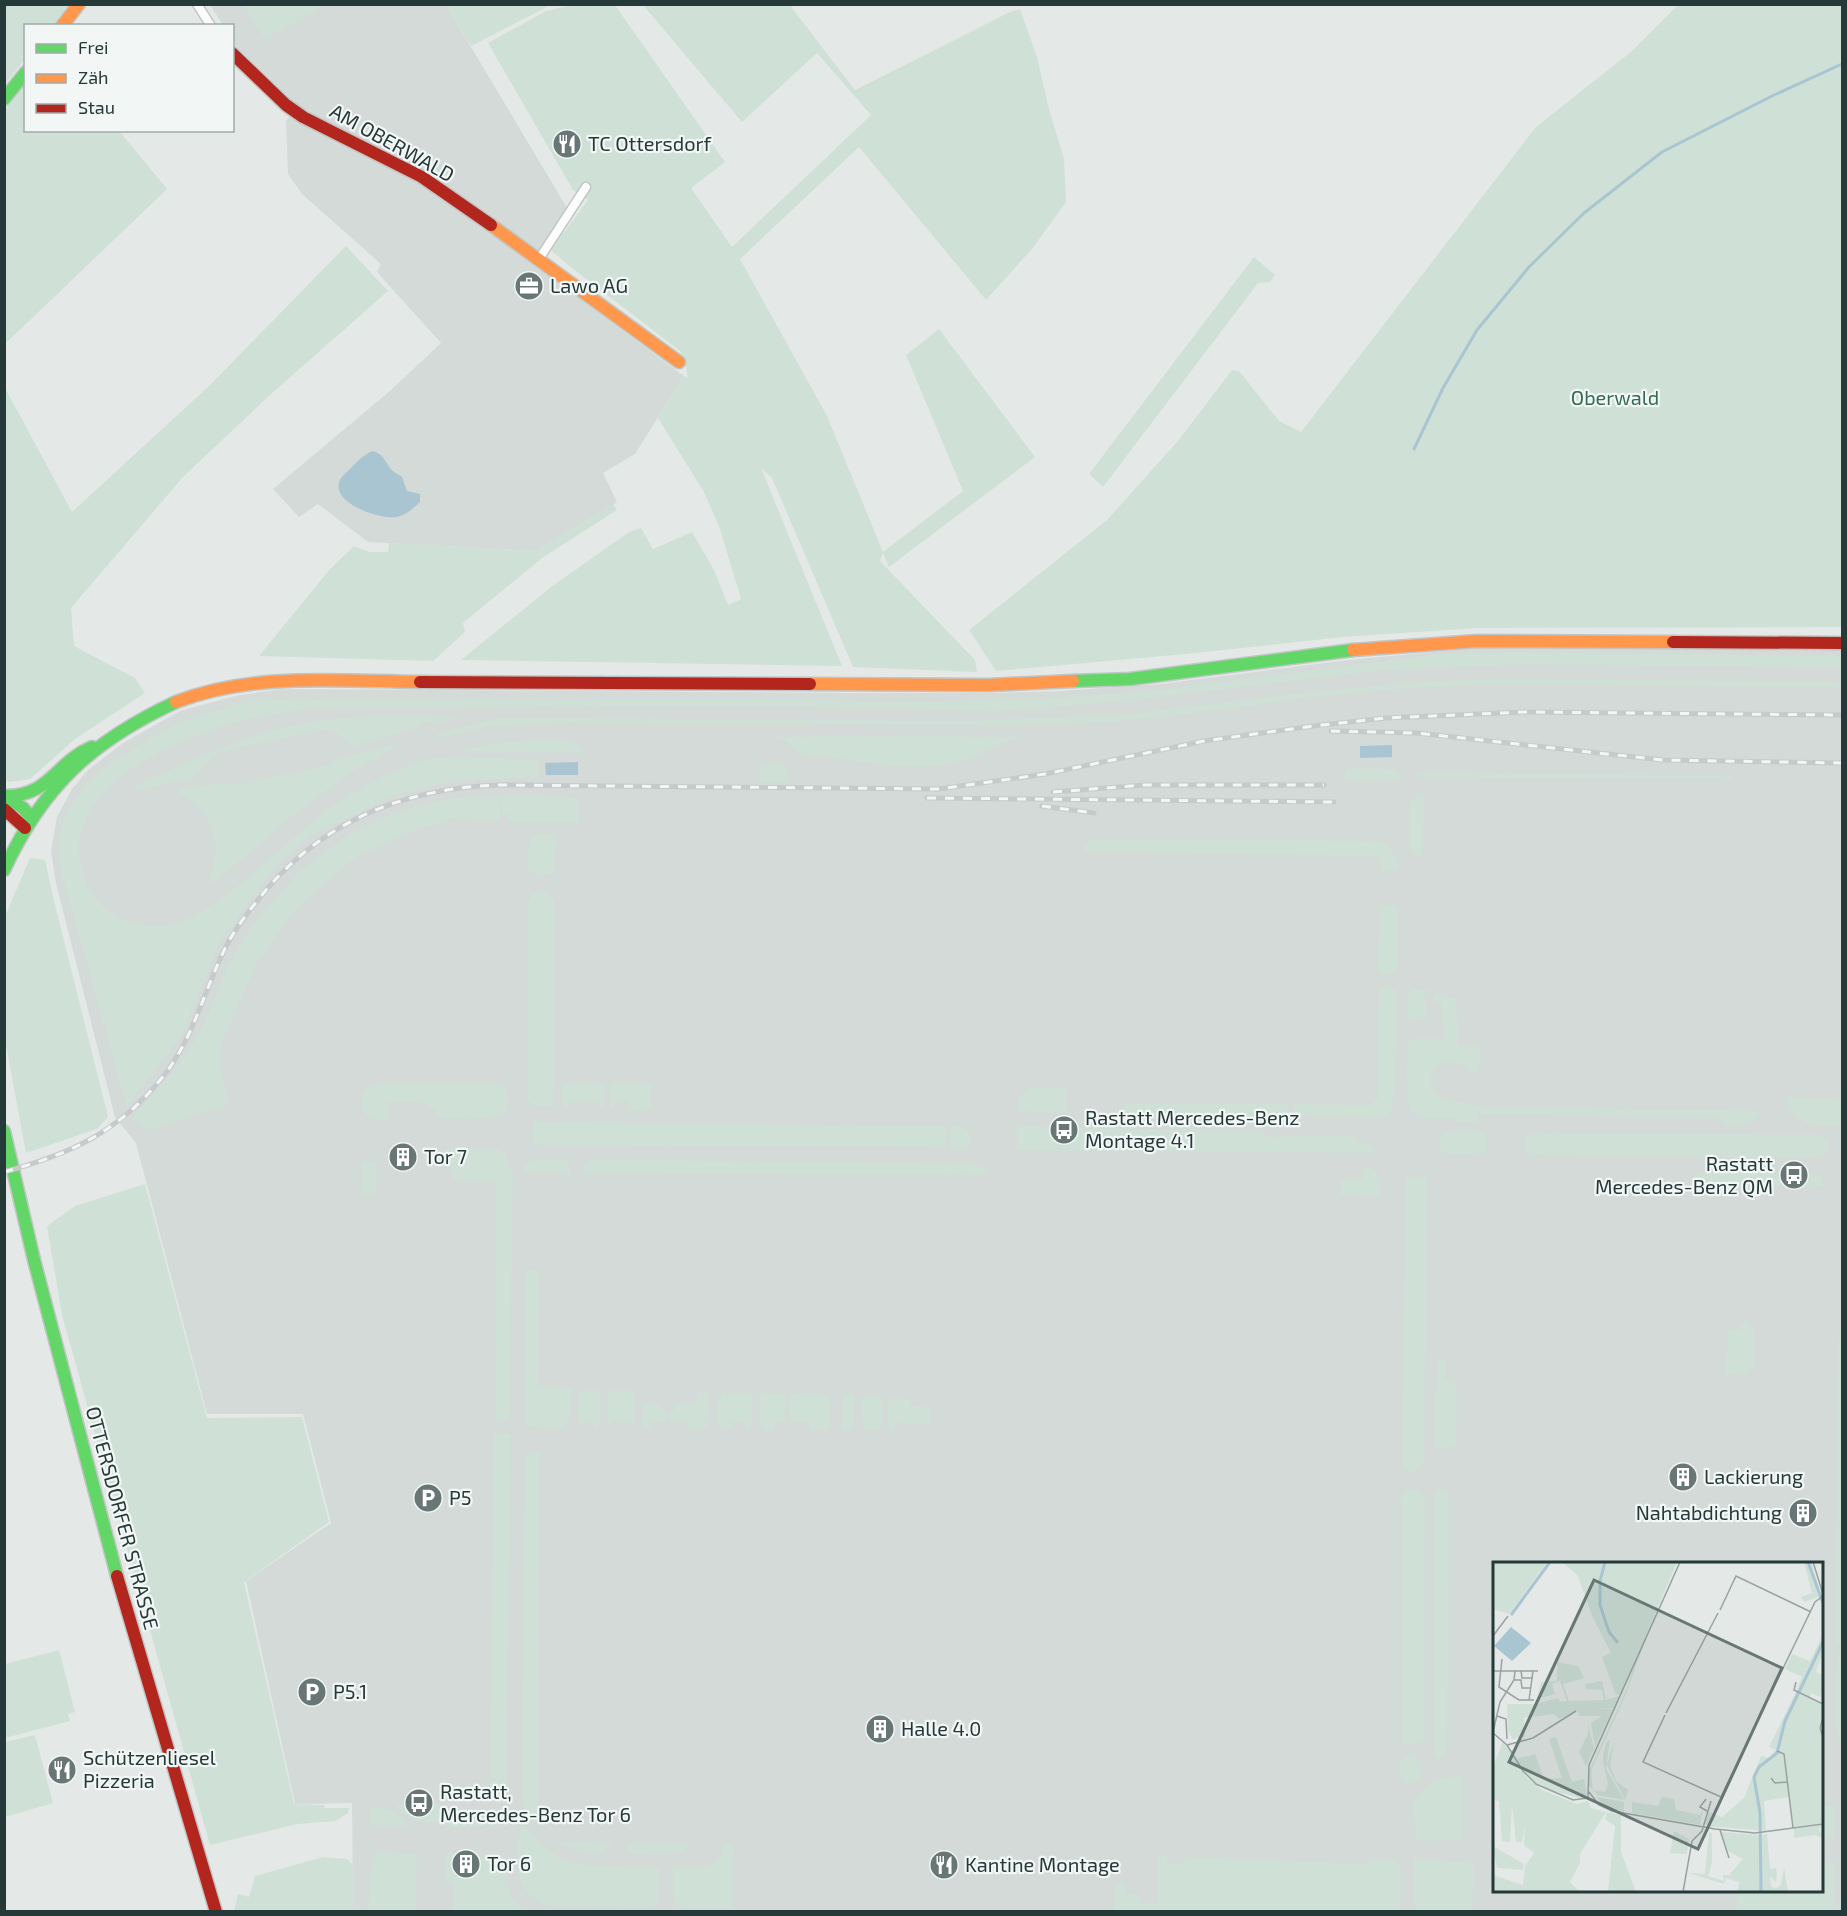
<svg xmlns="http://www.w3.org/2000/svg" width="1847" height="1916" font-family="'Exo 2',sans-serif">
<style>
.built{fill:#d3dad8;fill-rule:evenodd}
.green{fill:#cfe0d7}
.water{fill:#aac5d2}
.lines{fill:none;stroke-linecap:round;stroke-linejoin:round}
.stream{stroke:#aac5d2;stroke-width:3}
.street-casing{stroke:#c1c6c4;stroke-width:11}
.fast-casing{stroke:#c1c6c5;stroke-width:15}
.slow-casing{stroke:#c1c6c5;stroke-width:15}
.jam-casing{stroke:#c1c6c5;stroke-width:15}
.street{stroke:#fbfcfb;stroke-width:8}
.fast{stroke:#63d668;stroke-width:12}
.slow{stroke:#ff974d;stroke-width:12}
.jam{stroke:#b3261e;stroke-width:12}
.rail-casing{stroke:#c7caca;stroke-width:5}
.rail{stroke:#f2f7f6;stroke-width:3;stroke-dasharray:9;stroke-linecap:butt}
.labels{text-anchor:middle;stroke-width:4.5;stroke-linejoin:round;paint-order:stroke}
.street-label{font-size:20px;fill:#253938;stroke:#f2f7f6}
.poi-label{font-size:20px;fill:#253938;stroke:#f2f7f6;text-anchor:start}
.park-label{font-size:20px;fill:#346b54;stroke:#f2f7f6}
.inset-river{fill:none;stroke:#aac5d2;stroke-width:3}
.inset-road{fill:none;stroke:#98a3a1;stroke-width:1.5}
.view{fill:#687775;fill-opacity:0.15;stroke:#687775;stroke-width:3}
.inset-edge{fill:none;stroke:#253938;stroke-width:3}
</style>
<rect width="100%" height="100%" fill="#e4e9e7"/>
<g class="built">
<polygon points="210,5 244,5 265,38 325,5 446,5 567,208 531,263 684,376 635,454 603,473 617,502 536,551 368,542 318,504 299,517 273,489 390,391 441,343 377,272 381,264 302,194 288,174 286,121 289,117 291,99 235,45 233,40 232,26 223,25"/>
<path d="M1478,648L1842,650V1911H353L352,1803L295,1804L246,1581L331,1523L303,1414H207L136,1143L115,1117L56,883L51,851L57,817L72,789L88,770L123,743L180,711L235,696L281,689L854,693H994L1059,691L1161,684L1348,660ZM1494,1564H1822V1890H1494Z"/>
</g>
<g class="green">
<polygon points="5,5 71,5 54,25 26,26 25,59 5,84"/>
<polygon points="244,5 325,5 265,39"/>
<polygon points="446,5 551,5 471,46"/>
<polygon points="572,5 615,5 725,162 691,188 732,247 871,115 817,53 742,122 643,5 793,5 792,8 855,90 1010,12 1020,9 1037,57 1049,109 1064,159 1066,202 1032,249 986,300 859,147 740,259 827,416 883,552 963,491 906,355 939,329 1035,457 889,567 883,553 880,561 975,660 977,672 853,667 772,478 761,468 842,666 461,660 551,587 629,532 641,528 653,549 692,532 714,570 728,605 741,599 720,529 704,492 658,418 684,376 688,378 685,361 680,351 567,264 551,250 588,200 573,190 488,43 546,11"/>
<polygon points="1678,5 1842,5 1842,627 1478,628 1342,637 1196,653 996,671 969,630 1107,520 1178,441 1232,370 1239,371 1279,421 1301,432 1536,127 1632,51"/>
<polygon points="25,83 26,130 119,131 167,189 5,344 5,110"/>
<polygon points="346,246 388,291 271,394 183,477 71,608 74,646 135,678 145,693 75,739 30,779 9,782 4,779 5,388 72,512 209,386"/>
<polygon points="1254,257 1275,275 1270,282 1258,283 1103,487 1089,474"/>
<polygon points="613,504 617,510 542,558 463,623 465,632 433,661 259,656 330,569 354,546 370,552 388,552 389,543 536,551"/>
<path d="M1525,652L1842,656V668L1535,664L1383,670L1125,701L999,711L777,706L313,708C288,712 261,715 237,722C187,736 110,768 87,816C77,837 76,861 86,882C95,901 108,915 128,921C141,926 158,928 172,924C221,911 278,849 318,817C349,793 383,774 421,761C446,752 509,760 538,761V778L457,780L393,796L309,836L273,869L220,942L183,1032L127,1107L61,870L59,837L67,812L83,788L111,762L178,723L251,700L758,699L900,702L1040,699L1151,691L1439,654Z"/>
<polygon points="1509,679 1842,682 1842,687 1501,684 1409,688 1311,697 1219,710 1111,722 1022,725 557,723 487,727 436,739 438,733 501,718 968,721 1129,714 1312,692 1432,681"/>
<path d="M460,717L435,724L429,721L423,723L414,729L353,746L335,732L321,730L233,749L218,753L212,758L191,779L134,791L136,786C190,760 240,737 299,724C351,713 407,717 460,717Z"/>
<path d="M879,736L1019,737C992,748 964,764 935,766C902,769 870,763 838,758C826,756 813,756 800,755L787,742L773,737Z"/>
<path d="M534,740C554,740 571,736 585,753L459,751L499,743Z"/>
<path d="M402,744L348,774L297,812L215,882L211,883L209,879C225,840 212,812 177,792L181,789L218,783L234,785L325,766L341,757Z"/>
<polygon points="766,763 783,764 787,767 788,783 759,782 760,767"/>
<polygon points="1352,768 1395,769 1399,774 1399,780 1344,780 1346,770"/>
<polygon points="1422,772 1732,776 1732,779 1417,777 1417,773"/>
<polygon points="1418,795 1424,795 1423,855 1415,855 1409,847 1409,803"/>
<polygon points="502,796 577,797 579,823 508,822 508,814 502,814"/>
<polygon points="464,797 501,797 500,820 449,819 410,832 356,857 295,909 256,965 220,1047 221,1075 229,1105 150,1130 132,1118 173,1072 194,1043 214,1002 226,970 251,927 299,872 354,831 387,816 427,803"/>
<polygon points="540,833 556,834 555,867 552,873 539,877 528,870 527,858 531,837"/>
<polygon points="1092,839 1375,841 1387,844 1398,861 1397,870 1382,870 1379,856 1084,852 1085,846"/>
<polygon points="30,858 45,860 53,897 108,1117 97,1129 26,1153 5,1040 4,928 6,914"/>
<path d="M544,891C552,895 554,898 555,906L553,1105L535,1107L528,1101L527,1090L528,902L532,894Z"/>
<path d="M1380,905L1397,906V969C1392,975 1385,976 1378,971Z"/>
<polygon points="1390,986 1396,991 1395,1088 1391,1111 1388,1115 1382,1117 1295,1115 1295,1104 1373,1105 1374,1100 1378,1100 1379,987"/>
<polygon points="1412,989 1429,990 1430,993 1426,993 1423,996 1426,1002 1426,1019 1407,1020 1408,996"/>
<path d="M1434,993L1456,999L1458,1045H1480L1481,1060L1477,1074L1452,1060C1432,1065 1427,1073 1433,1092L1444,1099L1485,1107L1761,1111C1752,1127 1738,1125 1722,1124V1117L1478,1114L1477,1122H1456L1454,1118C1444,1118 1426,1121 1417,1116C1402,1109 1408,1054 1409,1039H1444V1022L1442,1021L1441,1002L1432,1001Z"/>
<path d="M383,1083H496L506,1088L509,1102L505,1113C485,1122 462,1118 440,1118C430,1097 409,1103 388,1102V1121C367,1120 359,1115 363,1092L371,1087Z"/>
<path d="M563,1083H604V1108H600V1101H569L568,1108C559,1104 563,1092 563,1083Z"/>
<polygon points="610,1084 651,1084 651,1109 629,1110 629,1101 614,1100 614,1109 610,1108"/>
<polygon points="1030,1087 1066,1088 1066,1112 1019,1111 1019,1096"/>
<path d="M1787,1097L1842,1099V1126C1816,1126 1809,1129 1789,1110Z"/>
<polygon points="1124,1103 1288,1104 1288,1115 1124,1115"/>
<polygon points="534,1122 947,1126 946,1147 533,1145"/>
<polygon points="951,1126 960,1126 969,1132 970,1141 966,1148 951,1149"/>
<polygon points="1017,1126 1261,1132 1266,1137 1348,1135 1381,1153 1017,1150"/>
<path d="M1449,1131L1482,1132C1490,1138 1489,1149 1481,1155L1446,1154L1441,1150L1439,1144L1441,1135Z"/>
<polygon points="1531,1133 1821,1135 1829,1142 1827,1154 1817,1158 1531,1155 1525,1149 1525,1139"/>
<polygon points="444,1149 497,1149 504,1153 513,1174 509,1420 496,1420 496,1181 453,1180 452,1166 447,1164 443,1158"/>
<path d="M534,1160H564L568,1162L571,1173L524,1172C524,1164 527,1162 534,1160Z"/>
<polygon points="589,1160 974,1163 985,1168 989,1175 584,1173 584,1166"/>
<polygon points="363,1161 376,1162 376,1193 367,1196 361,1195 362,1162"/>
<path d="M1371,1167C1382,1175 1380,1184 1379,1196L1341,1195V1180H1362L1364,1168Z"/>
<polygon points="1698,1172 1816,1173 1822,1177 1826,1187 1700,1185 1696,1178"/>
<polygon points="1406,1177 1427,1177 1424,1464 1414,1472 1407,1471 1402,1464"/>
<polygon points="145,1184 207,1418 302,1417 329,1522 244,1582 294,1804 324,1805 325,1808 349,1808 348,1813 335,1821 298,1824 210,1845 62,1315 47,1226 75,1206"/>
<polygon points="526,1270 539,1271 538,1387 572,1389 569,1420 568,1424 563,1428 529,1427 525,1421"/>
<polygon points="1741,1322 1750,1325 1754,1330 1754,1367 1747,1373 1726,1374 1728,1329 1740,1330"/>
<polygon points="1842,1329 1842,1643 1835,1643 1839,1332"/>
<polygon points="1446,1359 1445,1380 1457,1381 1456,1447 1435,1448 1435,1392 1438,1387 1439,1360"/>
<polygon points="579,1391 600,1391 600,1423 595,1428 594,1421 583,1420 583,1428 578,1421"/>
<polygon points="607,1391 635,1391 634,1423 630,1429 630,1421 612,1421 611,1429 608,1425"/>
<polygon points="697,1393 709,1393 707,1427 704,1429 688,1429 688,1421 670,1421 669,1415 676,1407 676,1403 697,1403"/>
<polygon points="721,1393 753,1393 752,1421 750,1429 747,1430 745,1422 731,1422 731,1429 720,1427 718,1423 717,1403 721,1399"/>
<polygon points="760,1393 785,1394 785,1422 774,1422 774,1430 763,1429 760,1424"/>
<polygon points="789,1394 829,1396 829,1430 811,1430 810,1422 790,1422"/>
<polygon points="843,1395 855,1395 853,1427 850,1430 843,1431"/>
<polygon points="862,1395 881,1396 881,1427 878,1430 865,1430 863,1425"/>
<polygon points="888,1399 910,1399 911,1406 930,1407 931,1425 895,1423 894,1431 890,1430 888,1425"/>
<polygon points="644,1403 658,1403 665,1414 665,1422 650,1421 650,1428 644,1427 642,1421"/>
<polygon points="494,1434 511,1434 505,1804 491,1802 490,1800"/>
<polygon points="539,1452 539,1464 538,1819 526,1809 522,1800 525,1457 530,1453"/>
<path d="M1417,1489L1425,1498L1424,1740C1416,1745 1410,1745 1402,1743L1401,1494L1408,1490Z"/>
<polygon points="1438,1489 1446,1489 1449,1493 1447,1747 1445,1755 1440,1758 1434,1757 1433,1751 1435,1492"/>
<polygon points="59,1650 75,1712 68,1714 70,1721 5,1738 5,1664"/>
<polygon points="1837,1654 1842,1654 1842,1741 1835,1726"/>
<polygon points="35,1735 53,1803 5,1817 5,1742"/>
<path d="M1411,1755L1416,1758L1422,1769L1418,1781L1407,1784C1397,1778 1397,1764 1405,1756Z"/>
<polygon points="1463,1775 1462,1840 1416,1841 1414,1803 1417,1796 1434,1780"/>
<path d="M397,1803H409L410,1807L427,1808V1803H436L439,1805L440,1822C417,1820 411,1823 396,1805Z"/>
<polygon points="1822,1804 1833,1806 1835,1813 1834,1837 1822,1837"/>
<polygon points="370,1808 390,1809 410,1825 374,1825 370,1821"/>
<path d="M471,1809L487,1810L491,1815L504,1817L497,1825C479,1825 465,1828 448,1828L449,1813Z"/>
<path d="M520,1826L526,1827L543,1846L562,1859L580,1865L659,1868L658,1900L655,1906L644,1908L547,1906C509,1889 518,1861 520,1826Z"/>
<path d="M561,1842L613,1843C597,1861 579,1852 561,1842Z"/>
<polygon points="627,1843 691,1843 688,1848 683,1852 635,1854 628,1852"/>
<path d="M723,1844H733L732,1908H683L676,1904L673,1894V1868C693,1866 723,1872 723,1844Z"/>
<polygon points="378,1852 417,1854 416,1911 369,1912 368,1910 372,1859"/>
<path d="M451,1852L457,1853V1875L477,1876V1871L480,1870L479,1857H484V1853L492,1857V1869L505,1870C507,1887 510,1901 526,1911H454V1882H445L446,1854Z"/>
<polygon points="1158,1856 1167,1856 1168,1864 1182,1864 1186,1857 1367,1864 1371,1860 1394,1860 1400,1866 1400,1907 1395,1911 1114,1911 1115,1884 1126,1884 1126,1894 1139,1894 1140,1903 1157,1903"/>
<polygon points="323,1857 347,1859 353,1865 353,1911 234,1911 238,1894 249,1897 255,1876"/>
<polygon points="1414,1859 1474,1863 1472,1911 1416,1911 1414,1900"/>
<polygon points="1822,1863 1834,1863 1833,1911 1737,1911 1737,1891 1822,1890"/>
</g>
<g class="water">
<path d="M372,451C383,453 384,460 390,468C393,472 398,474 402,477L407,491L420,494V502C414,508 406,515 397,517C381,520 333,504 339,483C340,477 347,472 351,468C358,461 362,456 372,451Z"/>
<polygon points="1392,745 1392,757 1360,758 1360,746"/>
<polygon points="578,762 578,775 546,775 545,763"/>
</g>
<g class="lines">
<polyline class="stream" points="1414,449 1443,388 1477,330 1529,267 1584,213 1662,152 1772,96 1842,64"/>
<g class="street-casing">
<g id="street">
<polyline points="197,4 211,26"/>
<polyline points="539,259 586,187"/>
</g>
</g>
<g class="fast-casing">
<g id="fast">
<polyline points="4,99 26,72"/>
<polyline points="1073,681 1130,679 1353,650"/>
<polyline points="4,796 23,808 31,817"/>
<path d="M6,796C50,796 56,762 92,747"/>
<path d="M4,870C43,786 92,741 176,702"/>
<polyline points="4,1131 34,1260 117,1576"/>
</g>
</g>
<g class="slow-casing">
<g id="slow">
<polyline points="62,26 79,4"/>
<polyline points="491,225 679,362"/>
<polyline points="1353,650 1478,641 1673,642"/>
<polyline points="810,684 989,685 1073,681"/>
<path d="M176,702C253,672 338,681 420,682"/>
</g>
</g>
<g class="jam-casing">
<g id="jam">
<polyline points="232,53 286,105 303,117 422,177 491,225"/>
<polyline points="1673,642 1842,643"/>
<polyline points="420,682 810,684"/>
<polyline points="4,809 25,828"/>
<polyline points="117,1576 216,1912"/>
</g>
</g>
<use href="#street" class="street"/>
<use href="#fast" class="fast"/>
<use href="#slow" class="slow"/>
<use href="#jam" class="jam"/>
<g class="rail-casing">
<g id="rail">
<polyline points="1331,731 1417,733 1662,760 1842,763"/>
<polyline points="1053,792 1145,785 1324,785"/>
<polyline points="927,798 1334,802"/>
<polyline points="1042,806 1094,813"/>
<path d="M4,1172C70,1154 117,1133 161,1079C191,1043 202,998 221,957C230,936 244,917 258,900C319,822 403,788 500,785L939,789L1045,774L1204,741L1313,726L1386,718L1525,712L1842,715"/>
</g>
</g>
<use href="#rail" class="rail"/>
</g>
<defs>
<g id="restaurant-disc" transform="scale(1.5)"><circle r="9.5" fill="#687775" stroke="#f2f7f6"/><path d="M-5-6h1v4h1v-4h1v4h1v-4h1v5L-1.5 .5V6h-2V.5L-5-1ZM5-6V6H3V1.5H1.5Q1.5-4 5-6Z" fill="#fff"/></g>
<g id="office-disc" transform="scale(1.5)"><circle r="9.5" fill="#687775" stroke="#f2f7f6"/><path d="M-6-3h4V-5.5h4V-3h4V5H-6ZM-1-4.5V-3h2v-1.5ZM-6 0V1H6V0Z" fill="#fff"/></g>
<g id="bus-disc" transform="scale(1.5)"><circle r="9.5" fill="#687775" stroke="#f2f7f6"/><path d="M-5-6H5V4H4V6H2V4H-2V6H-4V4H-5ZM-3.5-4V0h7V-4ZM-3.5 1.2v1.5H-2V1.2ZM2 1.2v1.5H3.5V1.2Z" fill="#fff"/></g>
<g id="building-disc" transform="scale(1.5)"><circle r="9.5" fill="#687775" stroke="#f2f7f6"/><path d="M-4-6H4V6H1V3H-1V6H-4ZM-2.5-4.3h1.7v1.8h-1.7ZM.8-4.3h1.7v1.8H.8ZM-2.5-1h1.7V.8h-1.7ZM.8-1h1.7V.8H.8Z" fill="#fff"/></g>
<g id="parking-disc" transform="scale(1.5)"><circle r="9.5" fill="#687775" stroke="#f2f7f6"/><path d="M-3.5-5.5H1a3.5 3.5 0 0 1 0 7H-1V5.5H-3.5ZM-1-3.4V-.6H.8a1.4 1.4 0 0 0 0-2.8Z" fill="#fff"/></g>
</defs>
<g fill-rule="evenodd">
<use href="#restaurant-disc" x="567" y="144"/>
<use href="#office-disc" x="529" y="286"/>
<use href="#bus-disc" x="1064" y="1130"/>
<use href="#building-disc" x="403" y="1157"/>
<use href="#bus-disc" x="1794" y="1175"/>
<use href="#building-disc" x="1683" y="1477"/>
<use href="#parking-disc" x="428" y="1498"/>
<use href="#building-disc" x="1803" y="1513"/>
<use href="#parking-disc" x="312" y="1692"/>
<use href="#building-disc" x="880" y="1729"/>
<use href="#restaurant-disc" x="62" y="1770"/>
<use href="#bus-disc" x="419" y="1803"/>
<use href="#building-disc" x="466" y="1864"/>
<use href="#restaurant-disc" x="944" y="1865"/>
</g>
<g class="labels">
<g class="street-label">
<text transform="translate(392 143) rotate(29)" y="7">AM OBERWALD</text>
<text transform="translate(122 1518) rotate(75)" y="7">OTTERSDORFER STRASSE</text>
</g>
<g class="poi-label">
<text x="588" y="151">TC Ottersdorf</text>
<text x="550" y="293">Lawo AG</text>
<text x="1085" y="1125">Rastatt Mercedes-Benz<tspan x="1085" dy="23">Montage 4.1</tspan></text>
<text x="424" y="1164">Tor 7</text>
<text x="1773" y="1171" text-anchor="end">Rastatt<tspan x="1773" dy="23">Mercedes-Benz QM</tspan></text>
<text x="1704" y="1484">Lackierung</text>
<text x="449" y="1505">P5</text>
<text x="1782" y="1520" text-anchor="end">Nahtabdichtung</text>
<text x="333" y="1699">P5.1</text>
<text x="901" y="1736">Halle 4.0</text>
<text x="83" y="1765">Schützenliesel<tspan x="83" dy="23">Pizzeria</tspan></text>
<text x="440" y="1799">Rastatt,<tspan x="440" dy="23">Mercedes-Benz Tor 6</tspan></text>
<text x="487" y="1871">Tor 6</text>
<text x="965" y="1872">Kantine Montage</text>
</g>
<g class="park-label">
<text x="1615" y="405">Oberwald</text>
</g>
</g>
<g transform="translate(1493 1562)">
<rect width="330" height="330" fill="#e4e9e7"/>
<path d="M0,0H54L16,52L1,47ZM69,0H184L128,132L123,133L109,95L118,91L99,54L85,14ZM188,0L152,79L132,134L98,209L100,228L112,230L115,222L110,199V193L113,181L117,177L113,207L131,238L105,233L96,224L97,207L133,129L146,88ZM311,0H318L328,34L311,40L308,35L319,31ZM330,72V90L323,110L330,113V130L327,135L318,131L317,135L303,129L309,115L292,107L299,92L317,99ZM64,100L85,104L91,116L70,122L76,139L111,138L109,128L93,127L92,122L109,119L113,138L126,134L121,146H103L120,147L102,185L98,161L109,154H87L84,149L66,157L61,152L31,156L32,175L19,177L15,168L14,142H43L65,136L67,140L74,139L67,119L59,122L62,132L44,137L48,120L64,119ZM303,130L330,143L326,167L330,176V261L301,265L296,235L271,239L273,269L215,264L212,261L216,250L229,255L251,236L268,194L277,196L282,188L276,185ZM95,162L101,187L93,204L86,190L95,172ZM63,175L79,220L91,217L94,232L90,237L60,229L37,217L23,197L42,192L51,217L69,216L56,177ZM10,179L34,216L49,228L84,242L95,239L98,246L113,250L87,292V301L77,320L87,330H0V313L30,323L32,304L41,291L31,283L32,263L29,280H23L19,242L17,280L9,279L6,239L0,238V205ZM121,179L117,204L123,219L135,228L132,238L114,203ZM103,235L131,240V250L114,246ZM169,235L181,237L183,248L207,253L210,248L207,263L139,251V240L165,244ZM114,250L128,253V290L143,330H115L122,264L112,257ZM330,263L325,268L330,270V277L322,273L301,276V267ZM181,269L196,277L194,292L177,291ZM216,270L219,271V301L215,314L231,319L230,313H236L250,297L233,288L228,270L267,273L268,330H245L246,320L233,316L231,322L195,311L212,312ZM274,272L277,307L283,306L284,313L283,320L277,314L278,324L283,327L288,323L291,305L295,330H269V273ZM0,284L31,302L30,308L4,306Z" fill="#cfe0d7"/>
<path d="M18,65L38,81L19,99L1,84Z" fill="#aac5d2"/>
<path class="inset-river" d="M112,0L107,19V43L116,70L125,81M315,0L330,41M18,53L57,0M268,330L267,251L261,215L266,205L284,191L292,159L330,80"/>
<path class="inset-road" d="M320,0L330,32M227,48L243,14L318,50M0,74L15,54M9,97L6,125L26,138H41M0,109H45M28,109L29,116H40M21,118H28L29,126H38M303,120L301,128L330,142M36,138L40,109M173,151L225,51M172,153L150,200L228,235L322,40L330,34M4,154L13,157L14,177M330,155L327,166L330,175M0,170L7,140L21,118L22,109M0,171L14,183L30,209L43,222L80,238L95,236M14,183L40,176L83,149M284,189L291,192L300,266M278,216L282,221L294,220M96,230L106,243L119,249L222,267L262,271L330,262M95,236L96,203L187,0M213,237L207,245L214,249M227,268L236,296M190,330L199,279L209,269L218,239"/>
<path class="view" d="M101,18L289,106L205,287L16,200Z"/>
<rect width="330" height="330" class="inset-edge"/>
</g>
<rect width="1847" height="1916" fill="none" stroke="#253938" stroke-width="12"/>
<rect x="24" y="24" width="210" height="108" fill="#f2f7f6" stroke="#a0abaa" stroke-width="1.5"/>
<rect x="36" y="44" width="30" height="9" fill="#63d668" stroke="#a0abaa" stroke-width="1.5"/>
<text x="78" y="54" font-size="18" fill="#253938">Frei</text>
<rect x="36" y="74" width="30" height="9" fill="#ff974d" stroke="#a0abaa" stroke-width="1.5"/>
<text x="78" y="84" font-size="18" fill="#253938">Zäh</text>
<rect x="36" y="104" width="30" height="9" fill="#b3261e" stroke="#a0abaa" stroke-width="1.5"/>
<text x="78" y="114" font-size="18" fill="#253938">Stau</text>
</svg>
